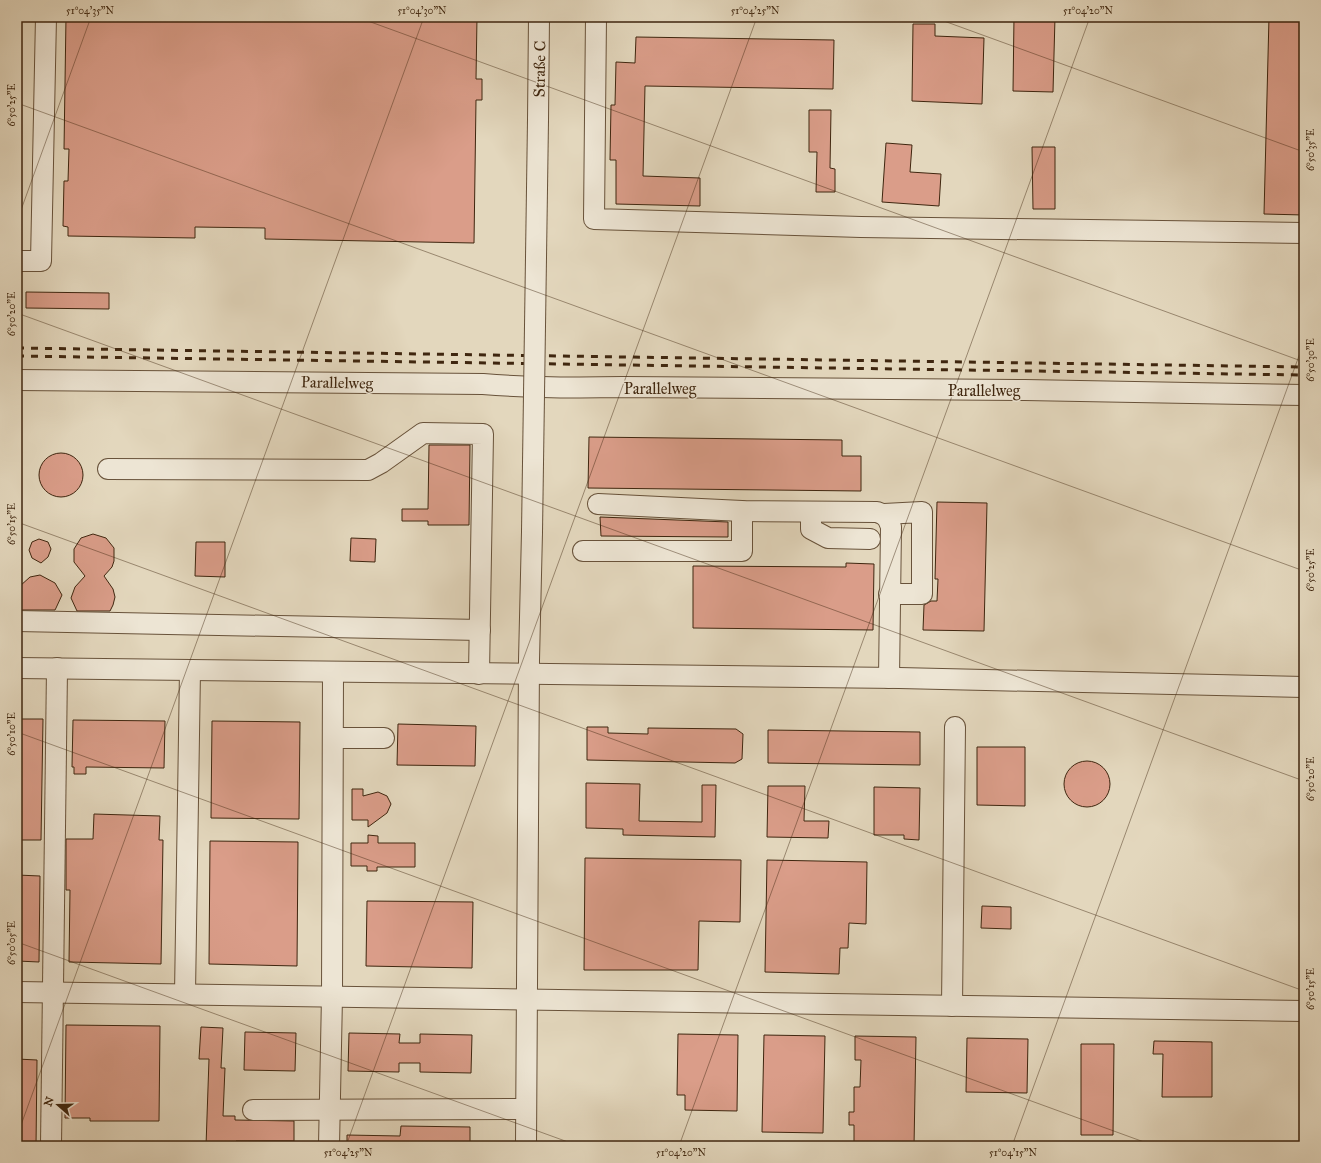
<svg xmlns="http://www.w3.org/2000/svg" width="1321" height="1163" font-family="'IM FELL Great Primer',serif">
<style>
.building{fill:#da9d89;stroke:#3f260f}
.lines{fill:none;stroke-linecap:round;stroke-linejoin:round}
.minor-casing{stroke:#68523a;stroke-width:22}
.minor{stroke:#ede5d4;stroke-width:20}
.rail{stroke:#3f260f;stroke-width:3;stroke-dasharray:7 7;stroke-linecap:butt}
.minor-bridge-casing{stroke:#68523a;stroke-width:22;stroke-linecap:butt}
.minor-bridge{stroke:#ede5d4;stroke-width:20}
.ticks{fill:none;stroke:#3f260f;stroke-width:1;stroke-opacity:0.45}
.labels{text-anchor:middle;stroke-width:3;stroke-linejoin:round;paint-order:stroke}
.street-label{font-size:16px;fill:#3f260f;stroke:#ede5d4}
.neatline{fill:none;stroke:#3f260f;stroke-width:1.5}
.ticks-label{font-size:10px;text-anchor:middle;fill:#3f260f}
</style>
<rect width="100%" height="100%" fill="#e3d7bd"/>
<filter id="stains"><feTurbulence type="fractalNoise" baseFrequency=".005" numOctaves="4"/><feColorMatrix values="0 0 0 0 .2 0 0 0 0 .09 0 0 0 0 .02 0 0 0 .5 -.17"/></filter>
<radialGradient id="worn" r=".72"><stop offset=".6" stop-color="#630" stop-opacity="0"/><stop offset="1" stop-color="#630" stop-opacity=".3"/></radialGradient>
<g class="building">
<polygon points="66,17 477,17 476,79 482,79 482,100 476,100 474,243 265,239 265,228 195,227 195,238 68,236 68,227 63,226 64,181 68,181 69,149 64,149"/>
<polygon points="1014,17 1055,17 1053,92 1013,91"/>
<polygon points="1269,17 1304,17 1304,215 1264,214"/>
<polygon points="913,24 935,24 935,36 984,38 982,104 912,101"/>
<polygon points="636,37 834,40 833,89 645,86 643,176 700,178 700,206 616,204 616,160 610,160 611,105 615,105 616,62 635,63"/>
<polygon points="809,110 831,110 830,168 835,169 835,192 816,192 817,152 809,152"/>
<polygon points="886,143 912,145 910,172 941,174 939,206 882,202"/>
<polygon points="1032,147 1055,147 1055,209 1033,209"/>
<polygon points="26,292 109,293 109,309 26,308"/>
<polygon points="589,437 842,440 842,456 861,456 861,491 588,488"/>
<polygon points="429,445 470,445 469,525 428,525 428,521 402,521 402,509 428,509"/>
<circle cx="61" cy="475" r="22"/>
<polygon points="937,502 987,503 984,631 923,630 924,605 931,601 937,601 938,579 935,579"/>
<polygon points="600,517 728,522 728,537 601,536"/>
<polygon points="93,534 106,538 114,548 114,561 112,567 104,576 113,589 115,597 113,605 110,611 77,611 71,598 75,587 85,576 74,562 74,549 81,538"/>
<polygon points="351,538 376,539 375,562 350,561"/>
<polygon points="39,539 48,542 51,549 48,557 41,563 32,558 29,550 32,542"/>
<polygon points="196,542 225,542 225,577 195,576"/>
<polygon points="846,563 874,564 873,630 693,628 693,566 846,567"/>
<polygon points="40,575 55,583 62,595 56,608 55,610 21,610 17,599 20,586 30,577"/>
<polygon points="17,719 43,719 41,840 17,840"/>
<polygon points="73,720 165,721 164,768 86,767 86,774 74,774 74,767 72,767"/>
<polygon points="212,721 300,722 299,819 211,818"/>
<polygon points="398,724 476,726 475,766 397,765"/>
<polygon points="587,727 608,727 608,733 648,734 648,728 736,729 743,734 742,759 735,763 587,760"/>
<polygon points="768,730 920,732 920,765 768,763"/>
<polygon points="977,747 1025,747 1025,806 977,805"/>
<circle cx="1087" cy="784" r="23"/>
<polygon points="586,783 640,784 639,821 702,822 702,785 716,785 715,837 623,835 623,829 586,828"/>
<polygon points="768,786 805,786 804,821 829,821 828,838 767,837"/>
<polygon points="874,787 920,788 919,840 904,839 904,835 874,835"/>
<polygon points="352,789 363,789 363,796 378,792 387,796 391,804 387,813 368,827 368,820 352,820"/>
<polygon points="94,814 160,816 159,840 163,840 161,964 69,962 70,890 66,890 66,839 93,839"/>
<polygon points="368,835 378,836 378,843 415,843 415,867 377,867 377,871 367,871 367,866 351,866 351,843 368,843"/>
<polygon points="210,841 298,842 297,966 209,964"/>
<polygon points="585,858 741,860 740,922 699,921 698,970 584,970"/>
<polygon points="767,860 867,862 866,924 849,923 848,948 840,948 839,974 765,972"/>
<polygon points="17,875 40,876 39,962 17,961"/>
<polygon points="367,901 473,902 472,968 366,966"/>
<polygon points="982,906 1011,907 1011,929 981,928"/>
<polygon points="66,1025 160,1026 159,1121 90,1121 90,1118 65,1118"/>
<polygon points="201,1027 223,1028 221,1068 225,1068 223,1116 235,1116 235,1120 294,1121 294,1141 236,1141 236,1146 206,1146 209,1059 199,1059"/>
<polygon points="245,1032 296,1033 295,1071 244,1070"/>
<polygon points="349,1033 400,1034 399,1043 420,1043 420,1034 472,1035 471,1073 420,1072 420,1063 399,1063 399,1072 348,1071"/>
<polygon points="678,1034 738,1035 737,1111 685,1110 685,1095 677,1095"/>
<polygon points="764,1035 825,1036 823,1133 762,1132"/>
<polygon points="855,1036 916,1037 914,1146 854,1146 854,1125 849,1125 849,1112 854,1112 854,1087 860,1087 861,1060 855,1060"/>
<polygon points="967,1038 1028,1039 1027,1093 966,1092"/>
<polygon points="1154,1041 1212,1042 1212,1097 1162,1097 1163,1054 1153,1054"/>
<polygon points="1081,1044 1114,1044 1113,1135 1081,1135"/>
<polygon points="17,1059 37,1060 36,1146 17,1146"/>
<polygon points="401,1126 470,1127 470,1146 347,1146 347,1135 400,1136"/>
</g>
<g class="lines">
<g class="minor-casing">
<g id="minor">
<polyline points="596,17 594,219 861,227 1304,233"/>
<polyline points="538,120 539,17"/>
<polyline points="17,261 41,261 46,17"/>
<path d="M17,380L483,384C530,388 576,388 623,387L1025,390L1304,395"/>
<polyline points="108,469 368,470 381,463 423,433 483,434 479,674"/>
<path d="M598,504L742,511L877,512C886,515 888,518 891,527L889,678"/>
<polyline points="811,512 811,529 828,538 870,539"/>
<polyline points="884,514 922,512 922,594 889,594"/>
<polyline points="583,551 742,551 742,511"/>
<polyline points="17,621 480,630"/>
<polyline points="17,668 899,678 1304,687"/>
<polyline points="333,738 384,738"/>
<polyline points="17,992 1304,1011"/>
<polyline points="185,994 190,670"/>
<polyline points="952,1006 955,727"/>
<polyline points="253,1110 526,1109"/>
<polyline points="51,1146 57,668"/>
<polyline points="329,1146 332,996 333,672"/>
<polyline points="526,1146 529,660 532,532"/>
</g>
</g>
<use href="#minor" class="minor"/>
<g class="rail">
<polyline points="17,348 1304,367"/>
<polyline points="17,356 1304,375"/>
</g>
<g class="minor-bridge-casing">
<polyline id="minor-bridge" points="532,532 538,120"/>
</g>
<use href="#minor-bridge" class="minor-bridge"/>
</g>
<path class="ticks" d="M357,17L1304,362M933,17L1304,152M17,103L1304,571M17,221L91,17M17,313L1304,781M17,522L1304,991M17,732L1155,1146M17,942L579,1146M17,1136L424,17M346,1146L757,17M679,1146L1090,17M1012,1146L1304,342"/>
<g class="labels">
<g class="street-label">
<text transform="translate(539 69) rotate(-89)" y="6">Straße C</text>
<text transform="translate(337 382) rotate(1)" y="6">Parallelweg</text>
<text x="660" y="394">Parallelweg</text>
<text x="984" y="396">Parallelweg</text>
</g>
</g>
<rect width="1321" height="1163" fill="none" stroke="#e3d7bd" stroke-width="44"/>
<g transform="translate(58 1105) rotate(290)" stroke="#ede5d4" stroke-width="3" paint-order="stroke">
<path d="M0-3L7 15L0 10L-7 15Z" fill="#3f260f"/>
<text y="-6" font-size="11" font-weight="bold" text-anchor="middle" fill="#3f260f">N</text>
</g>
<rect x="22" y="22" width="1277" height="1119" class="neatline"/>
<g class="ticks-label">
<text x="90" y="14">51°04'35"N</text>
<text x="422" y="14">51°04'30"N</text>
<text x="755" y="14">51°04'25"N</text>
<text x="1088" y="14">51°04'20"N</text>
<text transform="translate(11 105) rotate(-90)" y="4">6°50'25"E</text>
<text transform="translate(1310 150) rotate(-90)" y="4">6°50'35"E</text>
<text transform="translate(11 314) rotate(-90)" y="4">6°50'20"E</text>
<text transform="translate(1310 360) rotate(-90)" y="4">6°50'30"E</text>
<text transform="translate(11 524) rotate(-90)" y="4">6°50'15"E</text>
<text transform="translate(1310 570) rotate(-90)" y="4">6°50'25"E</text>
<text transform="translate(11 734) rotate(-90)" y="4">6°50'10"E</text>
<text transform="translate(1310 779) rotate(-90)" y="4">6°50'20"E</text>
<text transform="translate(11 943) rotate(-90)" y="4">6°50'05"E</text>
<text transform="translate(1310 989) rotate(-90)" y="4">6°50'15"E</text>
<text x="348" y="1156">51°04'25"N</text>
<text x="681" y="1156">51°04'20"N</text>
<text x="1013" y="1156">51°04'15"N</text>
</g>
<rect width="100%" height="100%" filter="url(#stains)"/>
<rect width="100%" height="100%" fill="url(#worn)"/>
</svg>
